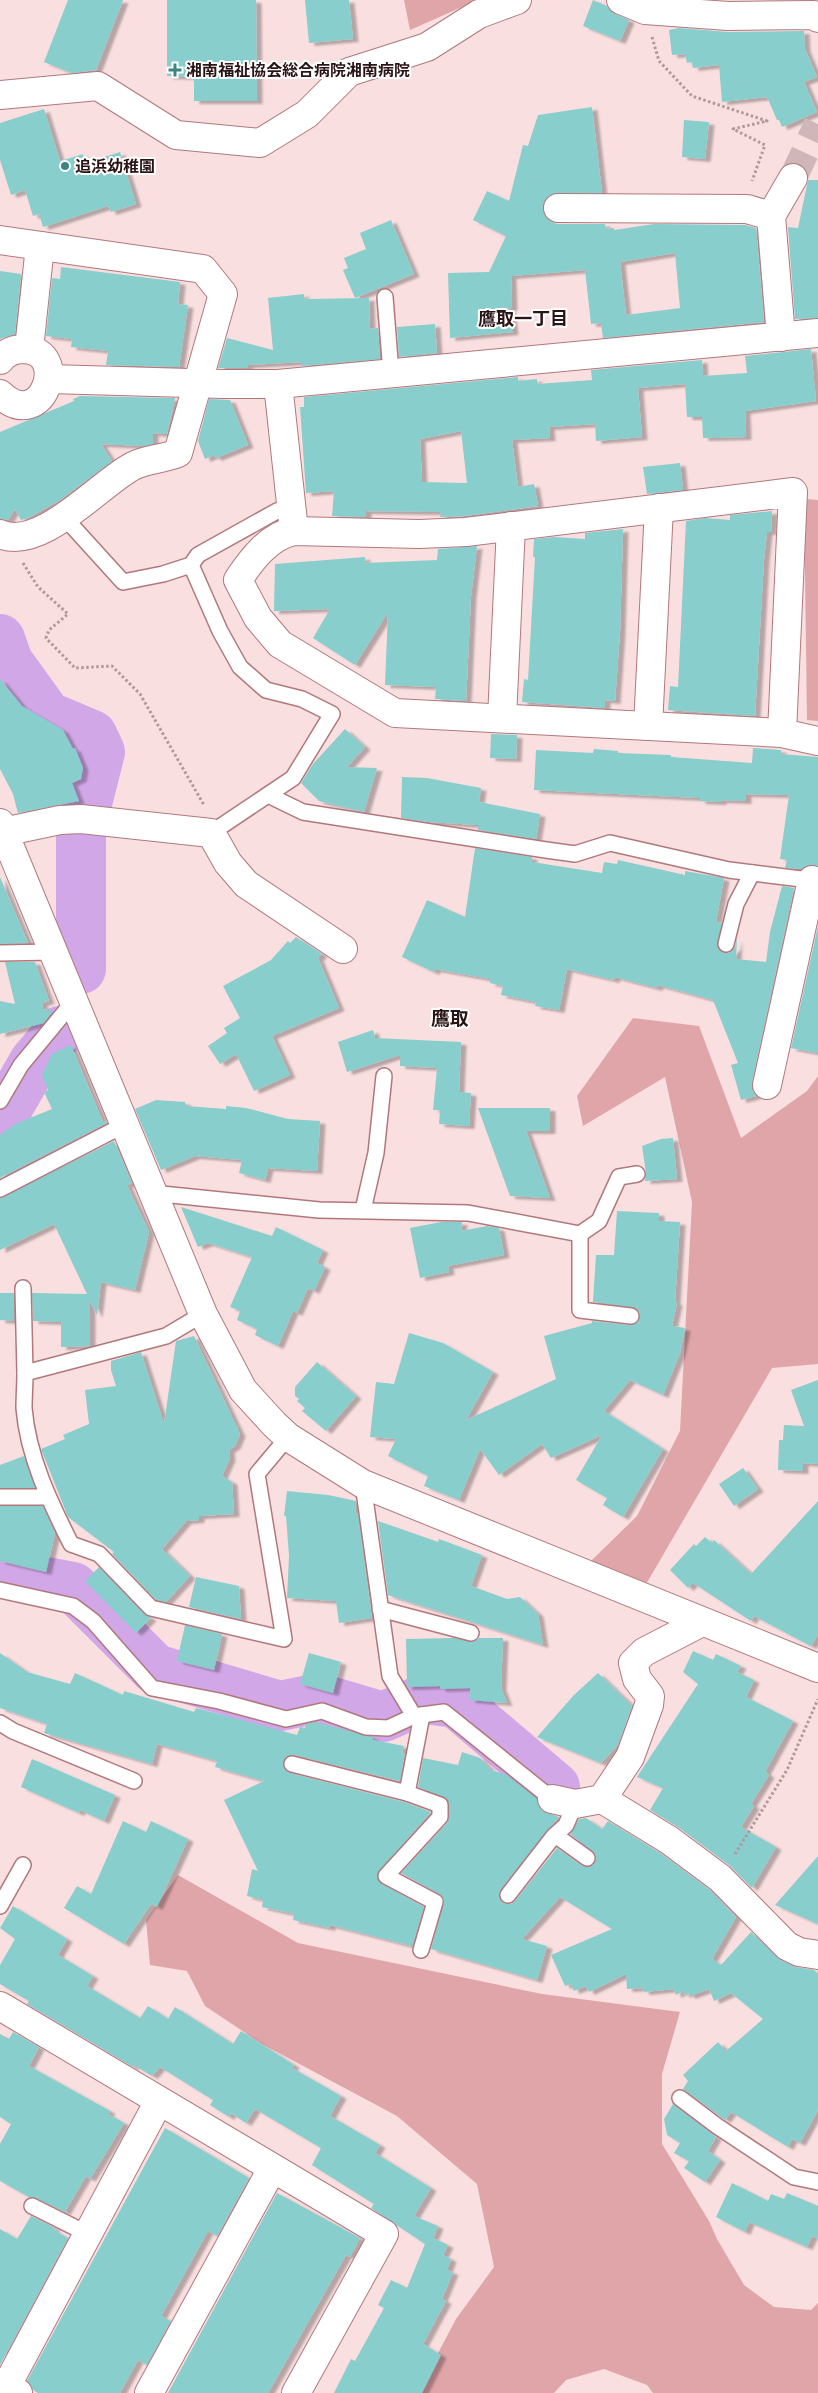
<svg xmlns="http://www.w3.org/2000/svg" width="818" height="2393" font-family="'PT Sans','Noto Sans JP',sans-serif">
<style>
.green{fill:#e0a5a9}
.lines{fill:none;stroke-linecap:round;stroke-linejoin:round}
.river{stroke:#d2a7e7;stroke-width:50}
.building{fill:#87cecd;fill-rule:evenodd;filter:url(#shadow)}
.street-tunnel{stroke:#d0b6b8;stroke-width:28;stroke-dasharray:28 14;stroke-linecap:butt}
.lane-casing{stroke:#b1787c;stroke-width:18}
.street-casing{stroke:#b1787c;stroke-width:30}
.secondary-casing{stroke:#b1787c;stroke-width:30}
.path{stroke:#b1989a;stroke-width:3;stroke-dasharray:2.5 2.5;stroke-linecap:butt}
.lane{stroke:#fff;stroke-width:15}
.street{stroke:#fff;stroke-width:28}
.secondary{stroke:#fff;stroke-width:28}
.poi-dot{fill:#3c8484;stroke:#fff;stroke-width:2}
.labels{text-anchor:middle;stroke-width:4;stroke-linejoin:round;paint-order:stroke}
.poi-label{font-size:16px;font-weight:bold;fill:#2a1416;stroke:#fff;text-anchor:start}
.neighbourhood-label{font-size:18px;font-weight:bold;fill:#2a1416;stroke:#fff}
.quarter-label{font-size:19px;font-weight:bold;fill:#2a1416;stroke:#fff}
</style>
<defs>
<filter id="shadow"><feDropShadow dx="5.5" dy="3" stdDeviation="1" flood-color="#0004"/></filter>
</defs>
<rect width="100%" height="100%" fill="#f9dfe0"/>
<g class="green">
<polygon points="404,0 478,0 410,30"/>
<polygon points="804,499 818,500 818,721 807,720"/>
<polygon points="633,1018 699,1026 741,1138 807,1091 818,1076 818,1364 772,1368 645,1586 590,1562 637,1516 680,1431 692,1202 665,1077 583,1126 577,1096"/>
<polygon points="178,1875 298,1943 542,1994 680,2012 662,2074 662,2144 709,2221 717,2239 744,2285 774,2307 811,2310 818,2303 818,2393 653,2393 647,2385 604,2369 566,2380 554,2393 417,2393 456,2319 494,2267 477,2184 397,2116 262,2044 205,2006 187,1971 150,1965 146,1920"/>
</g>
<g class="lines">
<g class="river">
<polyline points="0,639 8,662 47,716 92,735 100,752 81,827 81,969"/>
<polyline points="0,1121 34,1062 60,1031"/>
<polyline points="0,1573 73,1587 155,1669 280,1706 319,1698 383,1717 424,1699 456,1703 555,1787"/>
</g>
</g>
<g class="building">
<polygon points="68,0 123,0 96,70 72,73 44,62"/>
<polygon points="167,0 256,0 257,101 194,101 194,77 167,76"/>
<polygon points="305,0 349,0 353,39 309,43"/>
<polygon points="593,0 607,6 615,14 629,20 620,41 583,26"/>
<polygon points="679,28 728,32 804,31 805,49 817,77 804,82 817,112 782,127 779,120 777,120 767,97 722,102 719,65 693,68 692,62 687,63 685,54 672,55 669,30"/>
<path d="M592,107L602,193L551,194L545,200L542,207L545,216L550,221L557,224H605V229L614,228V230L654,224L745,225L756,228L764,322L603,338L601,323L591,324L585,270L511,276L512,307H510L513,332L450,338L448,273L489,272L506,236L473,220L487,191L509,201L523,145L528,146L538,115ZM675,253L680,308L626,315L620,262Z"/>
<polygon points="44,109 60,161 83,154 85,163 120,152 136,204 111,212 108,206 43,227 39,214 33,216 25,190 11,195 0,160 0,123"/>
<polygon points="684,120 709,122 705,159 682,157"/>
<polygon points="808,180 818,180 818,318 795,319 788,227 798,228"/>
<polygon points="391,220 414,274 355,298 343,270 348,268 344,258 366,249 360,233"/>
<polygon points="61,267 180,282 178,304 188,305 179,367 106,365 108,351 71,347 72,339 46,336 52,278 60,279"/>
<polygon points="0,271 21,274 15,334 0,339"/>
<polygon points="304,294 304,299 369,298 370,329 378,328 380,359 302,366 302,362 248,365 247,368 218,368 227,338 273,350 268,298"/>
<polygon points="435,324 437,353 399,357 397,327"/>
<path d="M811,349L816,401L745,411L746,437L703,438L702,417H687L685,384L638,388L642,437L596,441L595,424L549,427L550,438L512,440L518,487L534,484L538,506L465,516L440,517L441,512L366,511V517L332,516L334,491L306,493L300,407H304V397L518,377V381L537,379V384L592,380L591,370L702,360L703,376L747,373L745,356ZM461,431L467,483L422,482L420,439Z"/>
<polygon points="80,396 175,398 167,434 153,433 153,444 144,446 101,444 112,461 60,500 28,518 21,520 15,509 8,520 0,519 0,432 74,401 73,399"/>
<polygon points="209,399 230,400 248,445 216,458 214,455 205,459 198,441"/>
<polygon points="680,463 683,490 647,494 643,467"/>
<polygon points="772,511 771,532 767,532 764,559 755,716 668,710 670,686 678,687 686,521 705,518 730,520 730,515"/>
<polygon points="623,529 620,631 615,701 605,700 605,708 522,702 524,679 528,680 535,557 533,557 534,539 554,537 585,539 585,533"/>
<polygon points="477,546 471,596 466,701 435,699 436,687 385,685 388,612 355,665 313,638 330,609 274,611 275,564 365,557 365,563 437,560 438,549"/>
<polygon points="0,679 22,706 63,730 73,749 75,748 83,768 81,779 72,783 79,801 18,813 13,794 0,769"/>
<polygon points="345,729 365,747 347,767 377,768 364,812 319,801 301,783 313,764"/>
<polygon points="491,734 517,735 516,759 490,758"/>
<polygon points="753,748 781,750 781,754 818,757 818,866 808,865 801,869 785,868 787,860 780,859 789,795 746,794 746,801 721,800 721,802 700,801 700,798 534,790 536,750 593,753 594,749 618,751 618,753 671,755 671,757 752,763"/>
<polygon points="402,777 427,778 481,788 479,802 540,814 536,839 478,830 478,825 429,822 401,818"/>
<polygon points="475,848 532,857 532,862 602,873 604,862 617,864 618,860 685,875 685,871 724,878 716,922 722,923 717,946 723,953 729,953 735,947 737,938 736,959 766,962 770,932 782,886 794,888 752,1082 752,1090 756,1096 741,1100 731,1065 738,1063 713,1000 658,985 657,988 615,977 614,980 567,969 559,1010 535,1006 536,1002 501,995 503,986 490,983 490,979 435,969 434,972 402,957 427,900 465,917"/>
<polygon points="0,877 28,943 0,944"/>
<polygon points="818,926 818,1053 791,1048"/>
<polygon points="296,937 322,954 318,958 339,1008 272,1036 290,1075 254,1091 236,1054 220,1064 208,1046 227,1033 224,1028 240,1018 223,986 271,960 288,941 290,943"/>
<polygon points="5,962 35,962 49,1001 42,1003 43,1009 53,1011 44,1023 0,1034 0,1001 15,1004"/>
<polygon points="373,1030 375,1038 461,1042 459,1092 471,1093 469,1126 439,1124 440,1110 433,1110 437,1068 400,1066 400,1055 347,1072 338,1042"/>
<polygon points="71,1045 103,1122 106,1121 107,1123 0,1178 0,1135 15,1124 52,1109 44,1092 48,1090 42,1075 52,1054"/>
<polygon points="156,1100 185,1102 186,1106 226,1109 226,1106 246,1108 288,1119 320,1121 317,1171 268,1168 265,1180 239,1173 242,1160 195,1156 161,1170 135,1109"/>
<polygon points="478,1108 550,1108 550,1131 526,1131 550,1198 510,1196"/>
<polygon points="673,1138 677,1179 645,1181 646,1173 642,1146 661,1139"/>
<polygon points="114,1141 132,1183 127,1185 149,1232 135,1290 101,1282 97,1315 90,1301 90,1346 61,1347 61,1322 33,1321 32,1293 87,1294 54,1224 0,1250 0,1198"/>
<polygon points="181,1207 272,1236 276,1227 323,1250 317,1263 325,1267 314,1291 308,1288 297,1313 293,1311 278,1346 255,1335 257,1329 237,1320 240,1311 230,1307 252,1257 208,1243 198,1247"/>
<polygon points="617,1211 659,1213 659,1221 680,1222 675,1302 677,1303 672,1326 685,1328 680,1353 663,1395 630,1380 604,1411 663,1449 623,1517 603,1505 607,1498 576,1480 602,1435 551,1458 542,1444 499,1475 480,1449 459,1500 424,1486 428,1476 388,1456 396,1439 370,1437 376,1382 394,1384 409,1333 443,1343 493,1372 466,1420 556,1379 544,1336 592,1323 592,1321 630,1325 638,1322 640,1313 636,1308 593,1302 596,1255 614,1255"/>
<polygon points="441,1222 462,1222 461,1231 487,1226 499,1228 504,1255 448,1266 449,1272 420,1278 410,1228"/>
<polygon points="0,1293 14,1293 14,1321 0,1320"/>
<polygon points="194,1336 240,1434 235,1446 229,1450 230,1458 222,1476 232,1482 234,1514 199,1516 199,1520 186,1521 162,1549 190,1576 166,1602 156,1600 112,1554 114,1552 68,1517 41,1449 65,1439 63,1435 89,1424 85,1390 116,1386 111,1370 111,1361 141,1352 164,1424 176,1341"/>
<polygon points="317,1362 356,1396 326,1431 302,1411 305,1408 297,1401 299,1399 295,1396 295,1387"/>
<polygon points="818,1380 818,1464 803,1463 803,1471 778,1470 779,1440 783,1440 784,1425 804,1426 791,1390"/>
<polygon points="24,1456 35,1488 0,1488 0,1465"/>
<polygon points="743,1468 758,1489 734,1506 719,1484"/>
<polygon points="287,1491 328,1495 356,1501 355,1513 358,1514 372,1618 339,1623 336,1601 287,1598 289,1556 286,1516 284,1516"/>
<polygon points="818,1501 818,1634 811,1646 754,1616 751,1621 693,1583 688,1588 670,1570 694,1544 696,1546 705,1537 712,1543 714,1540 751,1574"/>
<polygon points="0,1506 43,1506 55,1533 46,1572 0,1561"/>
<polygon points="378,1521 438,1542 439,1539 482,1555 471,1586 507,1599 520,1597 538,1614 543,1645 388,1595"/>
<polygon points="99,1567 144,1614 151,1618 136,1633 85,1581"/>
<polygon points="196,1577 239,1586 241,1619 189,1607"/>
<polygon points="185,1625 222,1634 214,1670 177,1661"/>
<polygon points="455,1638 473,1642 479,1638 503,1638 501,1688 507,1703 470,1700 470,1688 440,1689 440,1686 407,1687 406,1639"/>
<polygon points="693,1651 713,1660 716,1654 741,1666 737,1672 754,1680 746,1697 793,1721 765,1772 769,1775 751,1804 754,1806 741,1827 776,1847 752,1888 729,1865 678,1827 650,1810 663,1788 637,1777 698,1684 683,1672"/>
<polygon points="0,1653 27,1672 70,1684 75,1673 123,1695 124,1691 194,1712 196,1708 297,1735 300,1727 305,1728 306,1724 315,1722 373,1737 373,1740 404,1746 402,1753 405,1754 400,1781 294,1755 286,1757 283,1766 290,1773 404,1802 431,1812 377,1874 377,1880 382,1884 424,1907 412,1946 330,1925 330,1928 293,1920 294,1914 262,1907 263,1900 247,1896 252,1869 258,1871 224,1800 264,1781 215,1767 217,1761 157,1744 152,1764 44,1733 47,1724 0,1708"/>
<polygon points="309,1653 341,1662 333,1693 300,1684"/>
<polygon points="598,1673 632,1706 618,1745 601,1763 537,1737 574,1695"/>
<polygon points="462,1752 480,1758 491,1770 507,1775 537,1799 542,1811 559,1817 501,1889 499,1898 503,1903 511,1904 515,1901 557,1848 582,1866 591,1866 596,1859 595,1854 570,1834 579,1819 586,1818 602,1829 608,1821 660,1853 710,1890 736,1917 712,1959 721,1965 751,1932 780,1960 796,1967 814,1970 818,1974 818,2110 800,2143 792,2139 788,2147 731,2112 725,2120 683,2089 688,2081 683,2075 718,2042 726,2051 763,2019 731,1993 714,2001 709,1989 690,1996 688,1993 684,1995 683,1991 676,1995 674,1989 644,1992 643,1988 627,1989 626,1974 589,1992 586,1986 574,1991 571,1984 565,1986 551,1955 612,1929 560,1897 522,1939 547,1946 537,1980 431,1949 444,1900 439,1894 401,1873 447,1823 449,1818 447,1799 418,1787 423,1758 458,1765"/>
<polygon points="32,1759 115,1795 104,1821 80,1810 79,1813 21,1787"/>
<polygon points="123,1821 146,1832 151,1821 188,1839 157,1907 151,1904 124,1944 64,1908 77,1886 91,1894"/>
<polygon points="818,1856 818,1924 775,1905"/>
<polygon points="13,1906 67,1939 58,1955 93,1976 87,1986 140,2018 148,2006 168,2019 175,2007 233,2044 241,2031 294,2065 292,2068 341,2096 330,2116 380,2145 375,2153 431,2188 414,2216 438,2226 433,2238 448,2245 443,2255 451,2259 447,2270 453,2272 442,2299 446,2301 423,2344 441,2355 422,2393 334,2393 351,2359 355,2361 384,2308 378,2305 391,2280 407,2288 425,2244 371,2208 374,2204 312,2165 321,2148 255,2109 246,2123 231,2113 229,2117 210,2105 213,2100 160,2067 152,2076 134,2065 133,2067 27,2004 29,2001 0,1984 0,1965 15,1939 0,1928"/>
<polygon points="13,2032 39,2047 29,2066 110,2111 108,2114 124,2123 90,2179 86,2176 65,2212 36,2198 29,2197 0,2181 0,2144 11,2124 0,2117 0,2034 9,2039"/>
<polygon points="673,2104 716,2137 708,2151 720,2160 705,2182 684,2168 689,2161 674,2153 680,2143 667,2135 664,2119"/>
<polygon points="165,2128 249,2178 217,2236 208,2231 161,2316 171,2321 147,2365 138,2360 120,2393 38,2393 33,2390 27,2381"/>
<polygon points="732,2183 768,2201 771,2194 784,2199 787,2193 818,2206 818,2239 812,2236 807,2247 749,2222 745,2232 716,2217"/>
<polygon points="277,2193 360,2238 350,2257 346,2255 268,2393 168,2393"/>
<polygon points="31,2216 55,2228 54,2230 68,2238 0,2365 0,2229 17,2239"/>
</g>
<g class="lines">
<polyline class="street-tunnel" points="793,178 818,124"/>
<g class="lane-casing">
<g id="lane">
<polyline points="385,297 391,373"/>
<polyline points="64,517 123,582 163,574 191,565 198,555 277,511 290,507"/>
<polyline points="191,565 220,631 240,667 266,690 302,699 332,714 293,778 211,833"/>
<polyline points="268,795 303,812 546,850 575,854 610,843 729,870 818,881"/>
<polyline points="726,944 736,904 752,873"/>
<polyline points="0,953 53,952"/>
<polyline points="0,1101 21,1065 74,1001"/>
<polyline points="0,1189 124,1125"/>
<polyline points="152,1193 319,1210 468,1213 580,1234 599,1221 619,1177 637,1174"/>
<polyline points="363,1210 376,1153 384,1076"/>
<polyline points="580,1234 580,1310 631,1316"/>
<polyline points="23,1288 25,1373"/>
<path d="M203,1314L166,1336L25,1373C25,1385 24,1397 24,1408C28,1457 50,1502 71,1544L99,1554L151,1608L284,1639L257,1474L288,1437"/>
<polyline points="363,1484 390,1676 414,1716"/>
<polyline points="0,1497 47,1497"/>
<polyline points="0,1590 73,1606 93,1621 152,1688 219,1701 286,1719 322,1711 366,1727 388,1728 414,1716 444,1712 552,1799"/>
<polyline points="380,1609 471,1633"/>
<polyline points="0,1723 13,1731 134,1781"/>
<polyline points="292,1764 407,1793 422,1715"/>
<polyline points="407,1793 440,1805 440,1817 386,1876 435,1902 421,1950"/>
<polyline points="555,1835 587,1858"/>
<polyline points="508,1895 553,1837 566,1825 575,1804"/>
<polyline points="0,1906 23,1865"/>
<polyline points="680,2098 717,2126 794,2177 818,2182"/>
<polyline points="32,2206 88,2234"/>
</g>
</g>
<g class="street-casing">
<g id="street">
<polyline points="621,0 645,10 728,16 814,15 818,18"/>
<polyline points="0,95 98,86 176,135 260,143 307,114 349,72 427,47 479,14 517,0"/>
<polyline points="558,208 747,209 771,216"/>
<path d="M0,240L203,269L223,294L178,453C164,459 146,459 133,466C100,483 41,552 0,534"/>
<polyline points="781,337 771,216 793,178"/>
<polyline points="29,349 40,246"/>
<path d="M0,360C6,352 14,349 24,349C72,351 42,435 0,394"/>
<polyline points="50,379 223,384 278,384 818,333"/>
<polyline points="278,384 294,531"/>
<polyline points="502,718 511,526"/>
<polyline points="648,726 659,508"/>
<path d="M782,733L793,492L466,532L419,534L294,531C269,536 251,560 238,580L258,618L280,644L395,713L782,733L818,741"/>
<polyline points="3,832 60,820 81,819 211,833 228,863 246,884 343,949"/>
<polyline points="767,1085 812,880"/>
<polyline points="552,1799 575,1804 602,1799 630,1757 649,1705 650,1696 637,1679 633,1663 644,1652 702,1622"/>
<polyline points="602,1799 669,1840 720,1878 787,1946 799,1952 818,1955"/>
<polyline points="0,2006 384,2234 296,2393"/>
<polyline points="18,2393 6,2387 159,2101"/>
<polyline points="149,2393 272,2169"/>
</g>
</g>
<g class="secondary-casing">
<polyline id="secondary" points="0,823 203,1314 243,1390 274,1424 288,1437 363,1484 818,1668"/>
</g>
<g class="path">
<polyline points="652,37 659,61 692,96 767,121 733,129 765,145 752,181"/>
<polyline points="23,563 38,587 68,614 49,630 46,638 75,668 112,666 140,694 204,805"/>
<polyline points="735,1854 787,1770 818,1699"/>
</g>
<use href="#lane" class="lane"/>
<use href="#street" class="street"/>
<use href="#secondary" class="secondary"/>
</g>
<g class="poi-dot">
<path d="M172.5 62.5h5v5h5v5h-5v5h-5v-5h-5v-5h5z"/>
<circle cx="65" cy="166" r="5"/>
</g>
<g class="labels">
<g class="poi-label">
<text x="186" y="76">湘南福祉協会総合病院湘南病院</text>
<text x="75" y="172">追浜幼稚園</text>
</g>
<g class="neighbourhood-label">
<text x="523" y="325">鷹取一丁目</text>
</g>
<g class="quarter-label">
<text x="450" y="1025">鷹取</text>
</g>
</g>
</svg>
